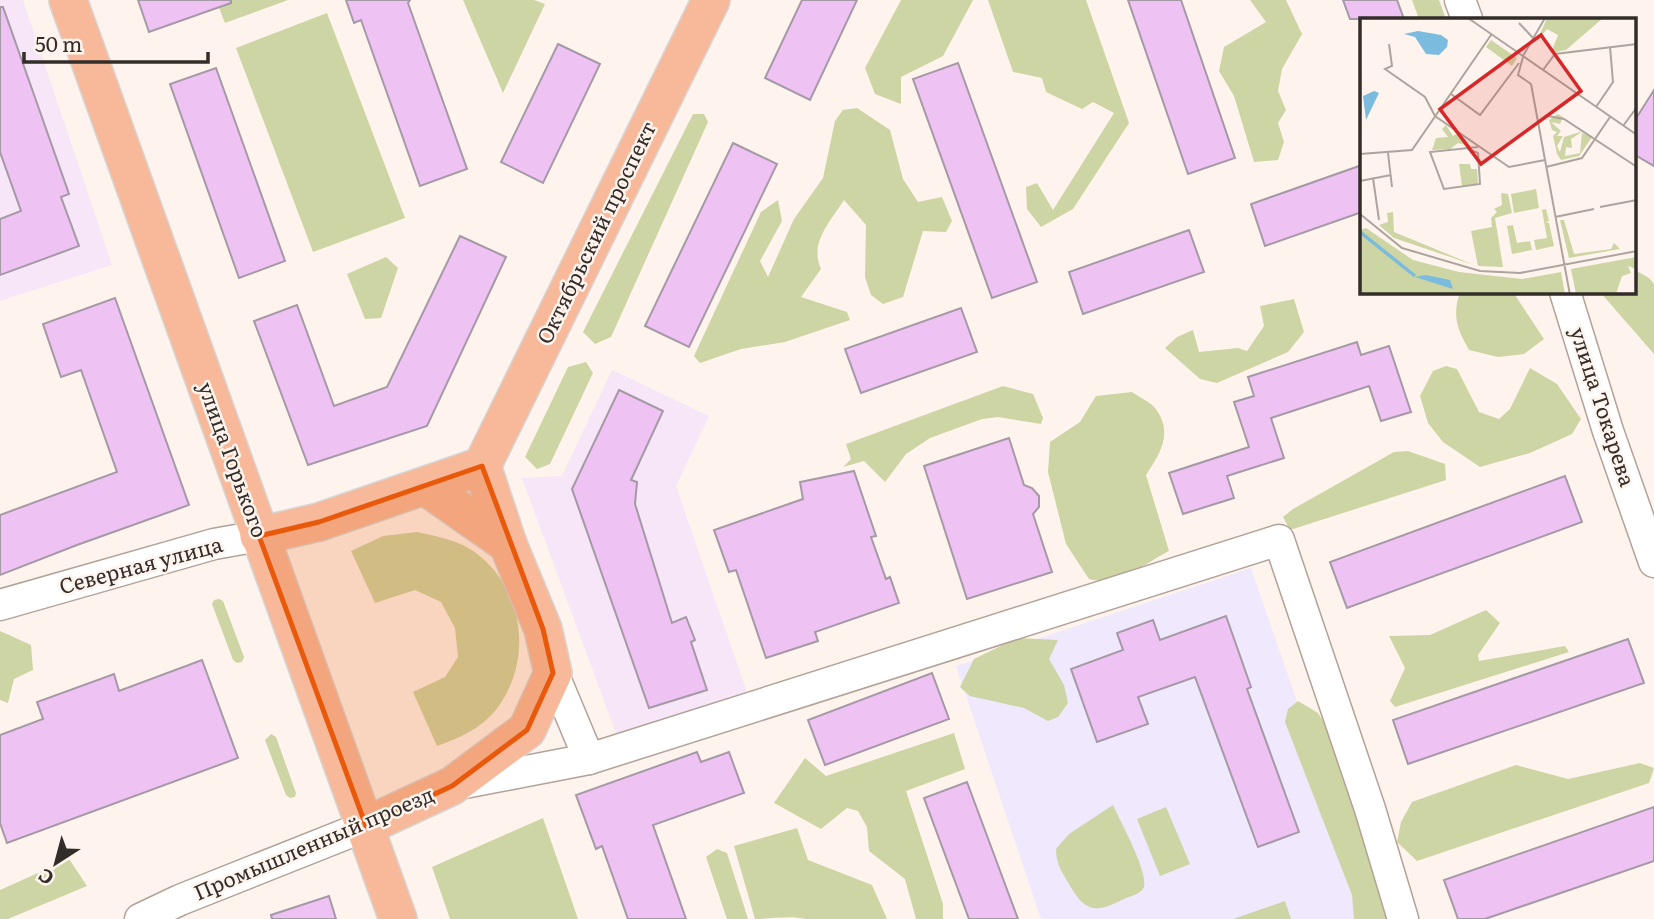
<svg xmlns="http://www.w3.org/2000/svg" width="1654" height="919" font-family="Literata,serif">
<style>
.commercial{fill:#f6e6f8}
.education{fill:#f0e8fd}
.green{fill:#ccd5a3}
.building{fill:#efc2f4;stroke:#a599a6;stroke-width:2}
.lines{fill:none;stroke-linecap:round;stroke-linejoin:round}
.minor-casing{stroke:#b2a297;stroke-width:33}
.major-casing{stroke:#d6d5d4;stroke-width:40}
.minor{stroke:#fff;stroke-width:30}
.major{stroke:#f7b99a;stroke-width:37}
.marked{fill:#e8590c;fill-opacity:0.2;stroke:#e8590c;stroke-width:5;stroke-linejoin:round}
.labels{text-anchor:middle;stroke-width:5;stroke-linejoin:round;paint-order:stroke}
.street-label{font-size:21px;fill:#332d29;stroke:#fef4ed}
.inset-river{fill:none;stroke:#7abbde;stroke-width:3.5}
.inset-road{fill:none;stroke:#ada49f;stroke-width:2}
.view{fill:#d62828;fill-opacity:0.15;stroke:#d62828;stroke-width:3.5}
.inset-edge{fill:none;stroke:#332d29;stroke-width:3.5}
</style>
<rect width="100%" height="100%" fill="#fef4ed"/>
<g class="commercial">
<polygon points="0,0 23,0 112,265 0,301"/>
<polygon points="612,370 709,416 676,486 754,713 624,755 522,478 562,476"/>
</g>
<polygon class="education" points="1251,568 1372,919 1041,919 956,666"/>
<g class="green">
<polygon points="216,0 288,0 225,23"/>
<polygon points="463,0 534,0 545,4 503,93"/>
<polygon points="901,0 973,0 943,56 901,77 901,104 875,94 865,68"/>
<polygon points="988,0 1086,0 1129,123 1073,209 1041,227 1027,209 1026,187 1037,183 1053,210 1114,113 1093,102 1082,109 1046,92 1042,78 1013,72"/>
<polygon points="1250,0 1286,0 1302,34 1282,69 1278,91 1286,110 1278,123 1284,142 1278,160 1254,162 1234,96 1219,71 1224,47 1266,22"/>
<polygon points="1412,0 1439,0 1446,19 1419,19"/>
<polygon points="327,13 405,218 313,252 236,48"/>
<path d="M857,108L890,130L903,179L918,202L942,197L952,221L946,232L923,231L903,297L883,304L871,295L865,277L866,225L844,200C830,222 809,243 821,269L801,297L847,312L850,320L785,342L741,349L700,363L694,356L761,212L778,200L782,221L760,261L768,277L794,219L823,178L835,121L843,110Z"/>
<polygon points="693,114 704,114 708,122 611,337 595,344 583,332"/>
<polygon points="386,257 398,268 381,318 365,319 347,274"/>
<polygon points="1635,270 1649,278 1654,284 1654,354 1600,292 1635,292"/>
<path d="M1460,292H1513L1544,339L1524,354L1498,357L1469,350C1457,329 1452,316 1460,292Z"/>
<polygon points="1294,299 1304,332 1288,352 1217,383 1200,379 1165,348 1177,337 1193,330 1199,352 1238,348 1247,351 1264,326 1260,306"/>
<polygon points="586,362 593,373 550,464 537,469 525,457 568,367"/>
<polygon points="1446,366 1457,369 1479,412 1499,419 1510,409 1530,368 1557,384 1581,419 1572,434 1530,453 1480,467 1443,442 1428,423 1420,396 1433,371"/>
<polygon points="1003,386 1033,394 1043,418 1041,424 998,417 982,419 930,438 906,454 885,482 864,461 843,467 851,459 846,444"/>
<path d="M1132,392C1139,397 1150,402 1155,408C1174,433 1160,454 1146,475L1169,551C1146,563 1116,587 1089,579L1066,544L1048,472L1050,442L1080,422L1096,396Z"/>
<polygon points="1408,451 1445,464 1446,480 1290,530 1283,517 1293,509 1394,452"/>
<path d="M417,532C440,537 463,541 481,557C526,595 532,665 495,711C480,729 459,738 437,746L413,692L445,677L458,657L455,628L441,602L415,590L375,603L351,551L383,536Z"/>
<polygon points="219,599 223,601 244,657 242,662 237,663 233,660 212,604 214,600"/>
<polygon points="1486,610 1500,623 1478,655 1479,661 1565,646 1569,652 1395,707 1390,701 1405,668 1389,636 1430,635"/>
<polygon points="0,631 31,645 33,670 14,679 8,703 0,700"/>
<polygon points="1017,638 1058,640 1049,659 1064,685 1068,703 1058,717 1048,721 1024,708 970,696 960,687 974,659"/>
<polygon points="1298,701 1318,713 1346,758 1389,919 1354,919 1352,895 1285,722 1288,709"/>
<polygon points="954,733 965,769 906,791 943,904 943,919 916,919 905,879 869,851 867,827 858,811 847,808 821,829 774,803 805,758 826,776"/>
<polygon points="271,734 276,737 296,793 295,797 290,798 286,795 265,740"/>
<polygon points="1640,763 1654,768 1649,783 1417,861 1397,842 1401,822 1412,802 1516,765 1568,779"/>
<path d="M1113,805C1120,821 1148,871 1144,887C1142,893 1132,896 1126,898C1096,913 1086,914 1069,884C1062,872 1056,864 1056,849L1069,834Z"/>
<polygon points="1166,807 1190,864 1160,876 1137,819"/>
<polygon points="543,818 578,919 450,919 432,867"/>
<path d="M797,828L808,860L872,885L887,919H805C792,915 769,919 755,919L734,846Z"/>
<polygon points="717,849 727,853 748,919 727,919 706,857"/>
<polygon points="69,859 87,886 8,919 0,919 0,890"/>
<polygon points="1285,901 1291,919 1233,919"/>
</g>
<g class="building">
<polygon points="138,0 231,0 231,3 149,32"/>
<polygon points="346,0 410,0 408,3 467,169 420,186 361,20 354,23"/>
<polygon points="802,0 857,0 810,100 765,78"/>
<polygon points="1128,0 1181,0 1235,158 1188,174"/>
<polygon points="1343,0 1397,0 1404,19 1350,19"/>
<polygon points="0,7 3,7 69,194 61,197 79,246 0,275 0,219 21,211 0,152"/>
<polygon points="558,44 600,64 543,183 501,162"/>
<polygon points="958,63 1037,282 992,298 913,79"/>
<polygon points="216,68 285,261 239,278 170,84"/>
<polygon points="1654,90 1654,166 1635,155 1635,120"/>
<polygon points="733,143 777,164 689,347 645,326"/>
<polygon points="1362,165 1362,212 1265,246 1251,204"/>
<polygon points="1189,230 1204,272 1083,314 1069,272"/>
<polygon points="460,236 506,257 427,426 308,465 254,321 297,305 334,406 387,387"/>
<polygon points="115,298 189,505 77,545 0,575 0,515 117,472 81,370 61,377 43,324"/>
<polygon points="961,308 977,352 861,393 845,349"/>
<polygon points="1357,342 1361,355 1389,346 1411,412 1381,421 1369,386 1271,418 1284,458 1227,476 1234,498 1183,514 1169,473 1249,447 1234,402 1254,396 1248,377"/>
<polygon points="619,390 663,411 631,480 637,482 635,504 672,623 686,617 695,640 691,642 707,690 649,708 572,489"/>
<polygon points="1009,438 1024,485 1032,488 1039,496 1039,507 1033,514 1052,572 967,599 924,466"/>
<polygon points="854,471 876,536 871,537 886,579 890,577 899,603 815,632 818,641 766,658 736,570 729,572 714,530 803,499 800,482"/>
<polygon points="1565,476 1582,522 1347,608 1330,562"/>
<polygon points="1226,616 1251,687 1247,689 1299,832 1258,847 1195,677 1138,697 1148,724 1097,742 1071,669 1123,650 1117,633 1153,620 1160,640"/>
<polygon points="1628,639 1644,683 1408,764 1393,720"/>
<polygon points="202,660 238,758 7,843 0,823 0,735 43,719 37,702 114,674 119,691"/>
<polygon points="932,673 949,719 825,765 808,720"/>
<polygon points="697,752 701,762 729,752 744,793 653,825 686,919 628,919 602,846 596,849 576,795"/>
<polygon points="967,782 1018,919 969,919 924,798"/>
<polygon points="1654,807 1654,861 1485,919 1458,919 1444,880"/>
<polygon points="329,896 336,919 272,919 271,915"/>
</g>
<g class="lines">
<g class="minor-casing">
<g id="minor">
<polyline points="1460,0 1467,19"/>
<polyline points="1565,292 1608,431 1654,562"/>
<polyline points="0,605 214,544 259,536"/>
<polyline points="553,673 589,759"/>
<polyline points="454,785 589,759 1279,540 1370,809 1403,919"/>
<polyline points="140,919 180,900 366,826"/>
</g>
</g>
<g class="major-casing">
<g id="major">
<polyline points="68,0 398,919"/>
<polyline points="482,466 711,0"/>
<polyline points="425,486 508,544"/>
<polyline points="259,536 319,522 482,466"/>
<polyline points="366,826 452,786 527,730 553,673 543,629 508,544 482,466"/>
</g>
</g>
<use href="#minor" class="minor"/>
<use href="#major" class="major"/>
</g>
<path class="marked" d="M482,466L543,629L553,673L527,730L452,786L366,826L259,536L319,522Z"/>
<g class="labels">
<g class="street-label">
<text transform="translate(597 233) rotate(-64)" y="7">Октябрьский проспект</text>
<text transform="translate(1602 407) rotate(72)" y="7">улица Токарева</text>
<text transform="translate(232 460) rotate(70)" y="7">улица Горького</text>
<text transform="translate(141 566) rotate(-15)" y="7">Северная улица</text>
<text transform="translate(314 844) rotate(-23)" y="7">Промышленный проезд</text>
</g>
</g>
<g transform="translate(1360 18)">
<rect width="276" height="276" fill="#fef4ed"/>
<path d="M187,0H243L206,32L191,35L198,17L187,11L177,23ZM131,22L157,40L152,48L126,29ZM198,96L203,99L200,106L191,104L201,113L197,118H203L197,128L200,134L204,119L223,113L211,121L212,130L206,129L205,138L220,135L222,115L232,119L219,138L201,142L197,136L193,118L197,114L192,112L189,102ZM86,107L93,118L96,116L112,129L98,125L90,131L72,132L76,120L88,119L82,111ZM99,146H110L111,151H117L118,166L102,168ZM176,171L179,190L154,195L151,176ZM141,175L148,176L152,195L135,200L143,249L118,248L111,213L132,209L131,200L137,194L134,191L142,187ZM186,191L189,203L185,204L189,205L194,228L176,232L174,222L187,220L182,192ZM33,194L34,214L114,247L34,220L19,207L28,204L27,195ZM200,202H204L214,236L251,231L254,225L260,231L209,240ZM153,207L157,225L170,223L172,232L152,236L147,208ZM6,210L53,242L99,254L162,261L201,254L205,276H0V212ZM276,239V251L268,248L271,255L262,258L256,276H216L211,251Z" fill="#ccd5a3"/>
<path d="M58,13L81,17L88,22L87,29L79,37L66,36L55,19L44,16ZM14,73L19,75L6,102L3,78ZM66,257L90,262L93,271L55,259Z" fill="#7abbde"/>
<path class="inset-river" d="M0,214L55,258"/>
<path class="inset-road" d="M108,0L277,117M159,5L174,21M29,26L32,48L25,51L65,79L75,98L149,149L185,142M163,38L185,0M163,39L158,57L171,66M183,52L195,36L277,26M171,66L210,277M91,76L120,97L159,45M236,89L253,64L250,29M188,98L204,101L277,149M263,108L277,89M108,131L118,135L120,166L84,171L70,134L118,129M28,135L32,169M0,136L52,132L131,17M186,149L222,140L250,99M13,160L19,202M0,163L31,157M240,189L277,182M0,196L42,230L120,253L160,255L277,233M195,199L234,191"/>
<path class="view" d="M181,17L221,73L121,146L80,91Z"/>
<rect width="276" height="276" class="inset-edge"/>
</g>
<g transform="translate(56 863) rotate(216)" stroke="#fef4ed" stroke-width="5" paint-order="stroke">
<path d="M0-5L12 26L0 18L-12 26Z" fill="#332d29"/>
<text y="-10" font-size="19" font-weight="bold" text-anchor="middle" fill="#332d29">С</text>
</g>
<path d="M24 52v10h184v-10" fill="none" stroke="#332d29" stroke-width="3.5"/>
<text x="35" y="52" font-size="21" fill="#332d29" stroke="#fef4ed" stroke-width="5" paint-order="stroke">50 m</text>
</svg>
